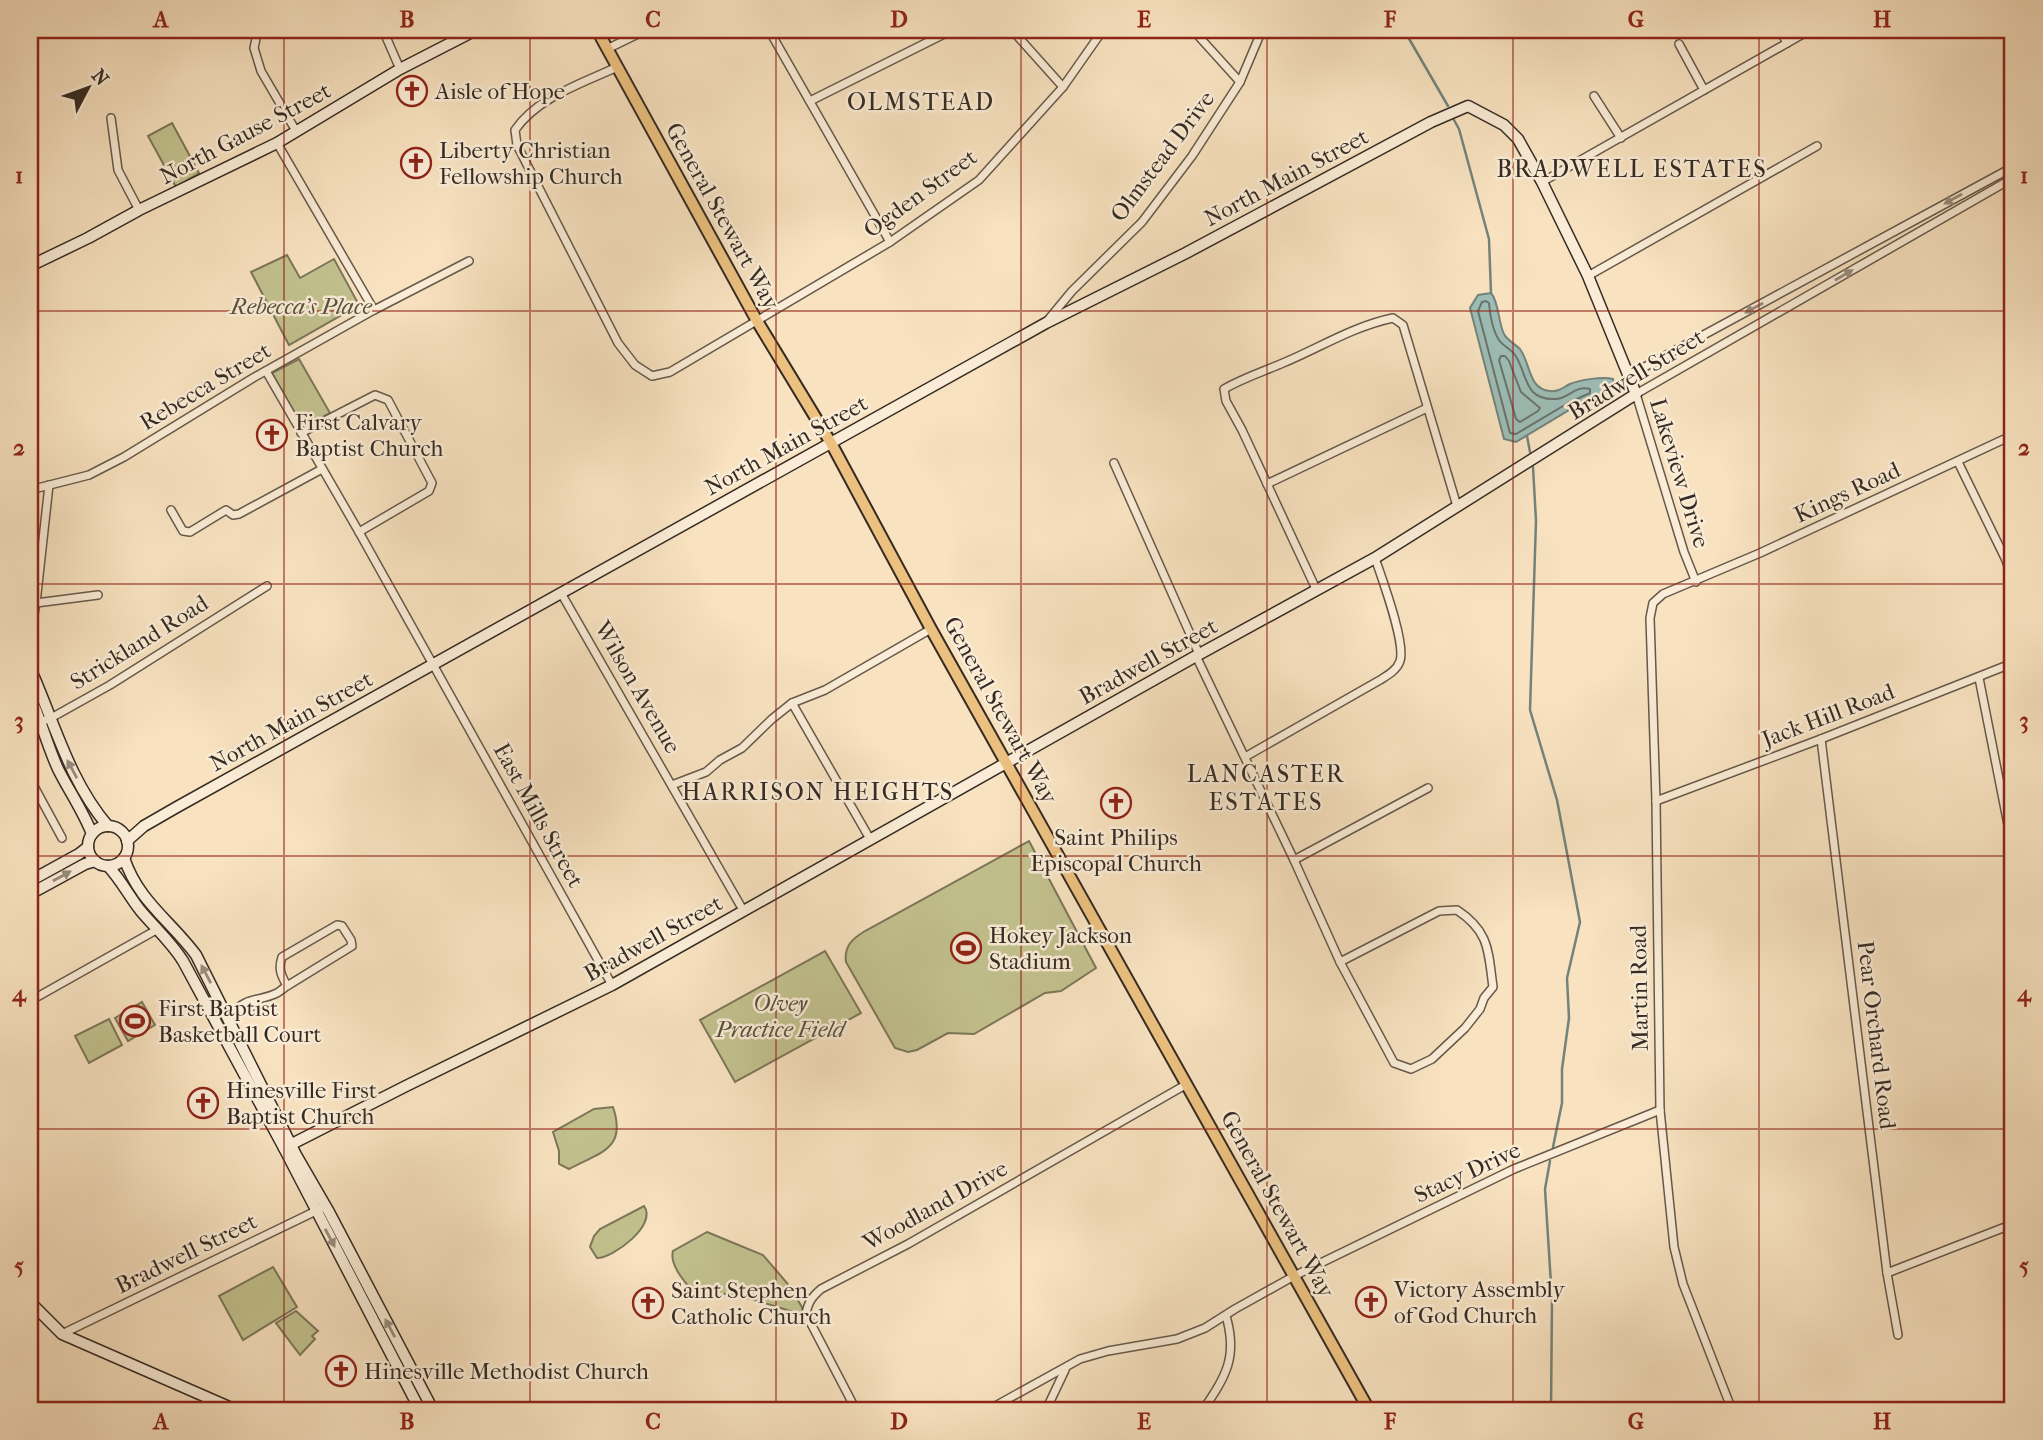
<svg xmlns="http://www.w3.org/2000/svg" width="2043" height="1440" font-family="'IM FELL French Canon',serif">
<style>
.green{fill:#c2c28f;stroke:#7c7659;stroke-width:2}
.water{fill:#9dbdb6;stroke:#73837b;stroke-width:2}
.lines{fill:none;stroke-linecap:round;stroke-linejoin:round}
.shore{stroke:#69746c;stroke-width:2}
.stream{stroke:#73837b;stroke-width:2.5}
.street-casing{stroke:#66594a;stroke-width:10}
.secondary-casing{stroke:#352b23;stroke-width:13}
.primary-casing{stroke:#352b23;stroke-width:14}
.street{stroke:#faecd6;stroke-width:7}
.secondary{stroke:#faecd6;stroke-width:10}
.primary{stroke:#ecc180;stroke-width:10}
.oneway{fill:#988c7c}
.grid{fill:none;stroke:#8f2418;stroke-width:2;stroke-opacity:0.55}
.labels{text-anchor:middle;stroke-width:5;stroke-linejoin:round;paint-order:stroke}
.poi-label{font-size:23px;fill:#352b23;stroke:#faecd6;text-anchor:start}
.street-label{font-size:23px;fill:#352b23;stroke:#faecd6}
.park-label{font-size:23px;font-style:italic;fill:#58513e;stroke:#faecd6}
.neighbourhood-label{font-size:24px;letter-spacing:2px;fill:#352b23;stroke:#faecd6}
.neatline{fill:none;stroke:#8f2418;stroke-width:2.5}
.grid-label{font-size:23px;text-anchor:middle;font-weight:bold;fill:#8f2418}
</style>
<rect width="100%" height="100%" fill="#f8e2c0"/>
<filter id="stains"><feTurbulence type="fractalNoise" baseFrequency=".00286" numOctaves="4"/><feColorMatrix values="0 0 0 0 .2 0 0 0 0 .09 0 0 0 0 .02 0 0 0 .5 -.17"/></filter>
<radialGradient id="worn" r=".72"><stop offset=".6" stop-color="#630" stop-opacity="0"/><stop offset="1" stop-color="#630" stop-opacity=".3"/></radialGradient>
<g class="green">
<polygon points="172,123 199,173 176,187 148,136"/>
<polygon points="287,255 300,278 334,259 359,305 289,345 251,272"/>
<polygon points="299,359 330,413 303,428 272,373"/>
<path d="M1029,841L1096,968L1061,991L1045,993L974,1034L948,1033L917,1050L908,1052L895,1048L846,962C844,946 852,939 865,931Z"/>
<polygon points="825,951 861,1013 735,1082 700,1020"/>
<polygon points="142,1002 155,1025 128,1041 115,1018"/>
<polygon points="109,1019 122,1045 89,1063 75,1036"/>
<path d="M613,1107C627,1149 601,1152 569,1169L559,1164V1151L553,1132L594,1109Z"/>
<path d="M644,1206C658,1225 613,1258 597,1258L590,1247L594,1236L600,1229Z"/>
<path d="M707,1232L763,1255L787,1283L802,1307L803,1312L800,1314C776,1307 751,1297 726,1294C718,1293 707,1298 700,1294C687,1289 669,1264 673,1251Z"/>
<polygon points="273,1267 297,1307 243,1340 219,1296"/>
<polygon points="296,1311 318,1331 312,1336 315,1339 300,1355 276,1323"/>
</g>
<path class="water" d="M1491,293C1499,302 1498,322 1504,334C1507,340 1515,344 1520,349C1531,364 1528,389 1550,391C1559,392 1562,388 1570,384C1579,380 1604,376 1613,379L1614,385L1609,392L1571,409L1516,442L1504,439L1470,308L1478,295Z"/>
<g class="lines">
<g class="shore">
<path d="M1486,301L1489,303C1490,314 1493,331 1499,340C1503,346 1511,349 1515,355C1528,374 1523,400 1555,399C1569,399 1574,385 1590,389V393L1568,403L1516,434L1510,433L1478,311L1482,302Z"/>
<polygon points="1501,356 1505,356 1509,361 1521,392 1540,408 1538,411 1520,422 1516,419 1499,360"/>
</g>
<g class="stream">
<polyline points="1404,30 1448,106"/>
<polyline points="1454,120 1459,129 1489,239 1491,293"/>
<polyline points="1527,436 1530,452"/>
<polyline points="1533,467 1536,521 1530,710 1557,800 1580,922 1567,978 1569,1018 1562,1069 1562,1103 1553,1147"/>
<polyline points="1550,1161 1545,1189 1552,1300 1551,1410"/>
</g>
<g class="street-casing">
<g id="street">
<polyline points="264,30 257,34 254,48 261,71 296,131"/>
<polyline points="383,30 400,69"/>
<polyline points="769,30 890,242"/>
<polyline points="1012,30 1063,87"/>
<polyline points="1193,30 1240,82"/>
<polyline points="1780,30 1787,43"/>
<polyline points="1679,44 1704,90"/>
<polyline points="607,49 646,30"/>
<path d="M617,67C581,84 538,97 515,130L517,145L618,343L635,365L652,376L670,372L890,242L979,180L1063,87L1103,30"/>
<polyline points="1594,96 1621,138"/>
<polyline points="810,101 952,30"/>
<polyline points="111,118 118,170 139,210"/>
<polyline points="277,143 374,310"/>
<polyline points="1542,182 1810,30"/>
<polyline points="1588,276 1817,146"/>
<polyline points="1048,320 1072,291 1142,222 1192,156 1240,82 1262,30"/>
<polyline points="266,371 359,532 612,985"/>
<polyline points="1628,376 2013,167"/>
<polyline points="301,433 375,395 388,400 432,483 429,491 359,532"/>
<polyline points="1958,462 2005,558 2013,579"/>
<polyline points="1114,463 1199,654"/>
<polyline points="1267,484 1427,408"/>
<polyline points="30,490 89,475 124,457 253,378 374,310 469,261"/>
<polyline points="171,510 183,531 190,532 226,510 233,515 239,514 322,469"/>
<polyline points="1696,582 1684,552 1636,394 2013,178"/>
<path d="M1316,589L1242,430L1226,401L1224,389C1243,378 1262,372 1283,363C1319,348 1354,326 1393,318L1403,325L1457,506"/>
<polyline points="561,593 743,910"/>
<polyline points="36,603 98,595"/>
<polyline points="30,625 32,624 36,603 49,485"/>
<polyline points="1196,656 1294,860 1340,962"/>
<polyline points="1979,678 2013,850"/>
<polyline points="792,703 870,839"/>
<polyline points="30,726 51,718 110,685 267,586"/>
<polyline points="1821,739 1887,1273 1898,1335"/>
<path d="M1245,757L1380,680C1388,675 1397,670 1400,661C1406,643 1382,579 1375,558"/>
<polyline points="30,779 62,838"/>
<polyline points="672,785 706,772 720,760 742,748 772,719 792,703 825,690 931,629"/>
<polyline points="1656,801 1821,739 2013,663"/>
<polyline points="1294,860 1428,788"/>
<path d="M1457,910C1490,932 1488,951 1493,987L1484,998L1480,1009L1465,1028L1432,1059L1411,1069L1394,1063L1340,962L1439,911Z"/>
<polyline points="30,1001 158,929"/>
<path d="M232,1013C244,1012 251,1010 258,1000"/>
<path d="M234,1013C244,997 262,1001 277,993C278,993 286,986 287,986C281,975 278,969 282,957L337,925L342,926L351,940L352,946L287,986"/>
<polyline points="1887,1273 2013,1224"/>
<polyline points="62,1334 320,1209"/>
<path d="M856,1410L806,1314C808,1302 812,1297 821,1289L908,1244L1187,1084"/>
<polyline points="988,1410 1080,1359 1108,1351 1177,1339 1205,1328 1235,1309 1294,1276 1514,1169 1660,1110"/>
<polyline points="1046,1410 1065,1370"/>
<path d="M1203,1410C1226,1376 1238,1357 1226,1316"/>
<polyline points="1732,1410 1683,1284 1674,1247 1660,1110 1656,801 1650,618 1653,603 1663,594 1760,553 2013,435"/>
</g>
</g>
<g class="secondary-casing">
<g id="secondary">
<polyline points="30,266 88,238 139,210 277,143 400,69 476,30"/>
<path d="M30,668C54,721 69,781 108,826"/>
<path d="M30,696C41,720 47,745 58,769C69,791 83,811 92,834"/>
<circle cx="108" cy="846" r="20"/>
<polyline points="127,841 144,826 177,807 1046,323 1186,253 1431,122 1468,106 1504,125 1518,139 1542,182 1588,276 1636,394 1375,558 1196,656 612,985 406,1086 284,1148"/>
<path d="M124,858C139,902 170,920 196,955L296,1155L329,1212L433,1410"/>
<path d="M108,866C121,880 129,896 140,910C155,928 171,942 183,961L284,1148L420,1410"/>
<polyline points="30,881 79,854 88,847"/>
<polyline points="30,894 85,864 95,861"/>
<polyline points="30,1302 62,1334 236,1410"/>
</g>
</g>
<g class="primary-casing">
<polyline id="primary" points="597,30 757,321 831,443 931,629 1369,1410"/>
</g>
<use href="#street" class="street"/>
<use href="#secondary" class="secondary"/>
<use href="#primary" class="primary"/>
</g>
<defs><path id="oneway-solid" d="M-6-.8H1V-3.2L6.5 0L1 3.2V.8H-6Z" transform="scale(1.75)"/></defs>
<g class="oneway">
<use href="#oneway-solid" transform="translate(1953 199) rotate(151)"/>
<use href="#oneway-solid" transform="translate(1844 275) rotate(-30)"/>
<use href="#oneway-solid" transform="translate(1754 308) rotate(151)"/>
<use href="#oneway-solid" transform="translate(72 769) rotate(-118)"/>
<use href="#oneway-solid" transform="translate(62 876) rotate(-29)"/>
<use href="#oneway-solid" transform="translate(206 974) rotate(-118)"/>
<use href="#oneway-solid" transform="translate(330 1238) rotate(62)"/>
<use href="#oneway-solid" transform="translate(390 1328) rotate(-118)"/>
</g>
<path class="grid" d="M284,30V1410M530,30V1410M776,30V1410M1021,30V1410M1267,30V1410M1513,30V1410M1759,30V1410M30,311H2013M30,584H2013M30,856H2013M30,1129H2013"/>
<defs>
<g id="church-ring" transform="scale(1.575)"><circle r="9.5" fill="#faecd6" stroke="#8f2418" stroke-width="1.5"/><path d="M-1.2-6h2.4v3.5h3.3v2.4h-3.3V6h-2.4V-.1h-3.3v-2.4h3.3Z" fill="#8f2418"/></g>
<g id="stadium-ring" transform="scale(1.575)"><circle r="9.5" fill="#faecd6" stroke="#8f2418" stroke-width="1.5"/><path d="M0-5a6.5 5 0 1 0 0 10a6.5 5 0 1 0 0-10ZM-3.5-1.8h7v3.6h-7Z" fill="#8f2418"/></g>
</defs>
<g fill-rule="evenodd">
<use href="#church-ring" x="412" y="91"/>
<use href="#church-ring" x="416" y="163"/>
<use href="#church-ring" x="272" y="435"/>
<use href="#church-ring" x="1116" y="803"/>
<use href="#stadium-ring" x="966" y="948"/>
<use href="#stadium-ring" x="135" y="1021"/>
<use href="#church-ring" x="203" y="1103"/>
<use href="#church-ring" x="1371" y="1302"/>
<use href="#church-ring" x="648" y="1303"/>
<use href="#church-ring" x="341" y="1371"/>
</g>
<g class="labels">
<g class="poi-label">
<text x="435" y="99">Aisle of Hope</text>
<text x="439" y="158">Liberty Christian<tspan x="439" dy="26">Fellowship Church</tspan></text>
<text x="295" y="430">First Calvary<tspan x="295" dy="26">Baptist Church</tspan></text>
<text x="1116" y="845" text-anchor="middle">Saint Philips<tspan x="1116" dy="26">Episcopal Church</tspan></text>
<text x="989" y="943">Hokey Jackson<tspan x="989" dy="26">Stadium</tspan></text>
<text x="158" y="1016">First Baptist<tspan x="158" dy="26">Basketball Court</tspan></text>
<text x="226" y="1098">Hinesville First<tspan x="226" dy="26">Baptist Church</tspan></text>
<text x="1394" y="1297">Victory Assembly<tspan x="1394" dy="26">of God Church</tspan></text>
<text x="671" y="1298">Saint Stephen<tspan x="671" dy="26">Catholic Church</tspan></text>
<text x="364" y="1379">Hinesville Methodist Church</text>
</g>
<g class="street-label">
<text transform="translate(245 133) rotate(-28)" y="8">North Gause Street</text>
<text transform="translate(1162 156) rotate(-53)" y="8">Olmstead Drive</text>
<text transform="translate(1286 177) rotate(-28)" y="8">North Main Street</text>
<text transform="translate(920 193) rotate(-36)" y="8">Ogden Street</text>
<text transform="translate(723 216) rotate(61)" y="8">General Stewart Way</text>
<text transform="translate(1636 374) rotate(-31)" y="8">Bradwell Street</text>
<text transform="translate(205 386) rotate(-31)" y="8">Rebecca Street</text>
<text transform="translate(786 445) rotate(-29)" y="8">North Main Street</text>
<text transform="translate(1680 473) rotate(73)" y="8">Lakeview Drive</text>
<text transform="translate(1847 492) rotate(-25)" y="8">Kings Road</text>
<text transform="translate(139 642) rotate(-32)" y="8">Strickland Road</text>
<text transform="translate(1148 661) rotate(-29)" y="8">Bradwell Street</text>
<text transform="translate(638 687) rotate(60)" y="8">Wilson Avenue</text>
<text transform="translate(1001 710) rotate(61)" y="8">General Stewart Way</text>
<text transform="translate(1828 715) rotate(-21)" y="8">Jack Hill Road</text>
<text transform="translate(291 721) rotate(-29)" y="8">North Main Street</text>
<text transform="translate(539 815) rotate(61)" y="8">East Mills Street</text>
<text transform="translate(653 938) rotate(-29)" y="8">Bradwell Street</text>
<text transform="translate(1639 988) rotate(-91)" y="8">Martin Road</text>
<text transform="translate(1877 1035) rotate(83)" y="8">Pear Orchard Road</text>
<text transform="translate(1467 1172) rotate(-25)" y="8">Stacy Drive</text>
<text transform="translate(1278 1204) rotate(61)" y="8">General Stewart Way</text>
<text transform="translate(935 1205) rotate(-29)" y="8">Woodland Drive</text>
<text transform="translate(186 1253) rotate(-26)" y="8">Bradwell Street</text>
</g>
<g class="park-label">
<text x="301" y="314">Rebecca's Place</text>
<text x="780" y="1011">Olvey<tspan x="780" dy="26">Practice Field</tspan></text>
</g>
<g class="neighbourhood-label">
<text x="921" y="110">OLMSTEAD</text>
<text x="1632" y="177">BRADWELL ESTATES</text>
<text x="1266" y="782">LANCASTER<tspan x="1266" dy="28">ESTATES</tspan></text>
<text x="818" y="800">HARRISON HEIGHTS</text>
</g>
</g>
<rect width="2043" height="1440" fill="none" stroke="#f8e2c0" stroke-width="77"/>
<g transform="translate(88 88) rotate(49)" stroke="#faecd6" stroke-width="5" paint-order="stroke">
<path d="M0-5L12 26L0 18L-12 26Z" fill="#352b23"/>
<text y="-10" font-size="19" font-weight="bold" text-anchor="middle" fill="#352b23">N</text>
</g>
<rect x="38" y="38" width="1966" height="1364" class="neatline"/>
<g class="grid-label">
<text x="161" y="27">A</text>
<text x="407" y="27">B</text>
<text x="653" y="27">C</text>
<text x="899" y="27">D</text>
<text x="1144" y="27">E</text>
<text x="1390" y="27">F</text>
<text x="1636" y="27">G</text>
<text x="1882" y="27">H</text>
<text x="19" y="183">1</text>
<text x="2024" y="183">1</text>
<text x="19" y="455">2</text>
<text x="2024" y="455">2</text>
<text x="19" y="728">3</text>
<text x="2024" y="728">3</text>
<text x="19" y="1001">4</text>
<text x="2024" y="1001">4</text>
<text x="19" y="1273">5</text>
<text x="2024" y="1273">5</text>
<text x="161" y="1429">A</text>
<text x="407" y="1429">B</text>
<text x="653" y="1429">C</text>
<text x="899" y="1429">D</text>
<text x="1144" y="1429">E</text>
<text x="1390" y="1429">F</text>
<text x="1636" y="1429">G</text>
<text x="1882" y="1429">H</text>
</g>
<rect width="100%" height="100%" filter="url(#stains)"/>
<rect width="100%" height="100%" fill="url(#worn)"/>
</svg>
